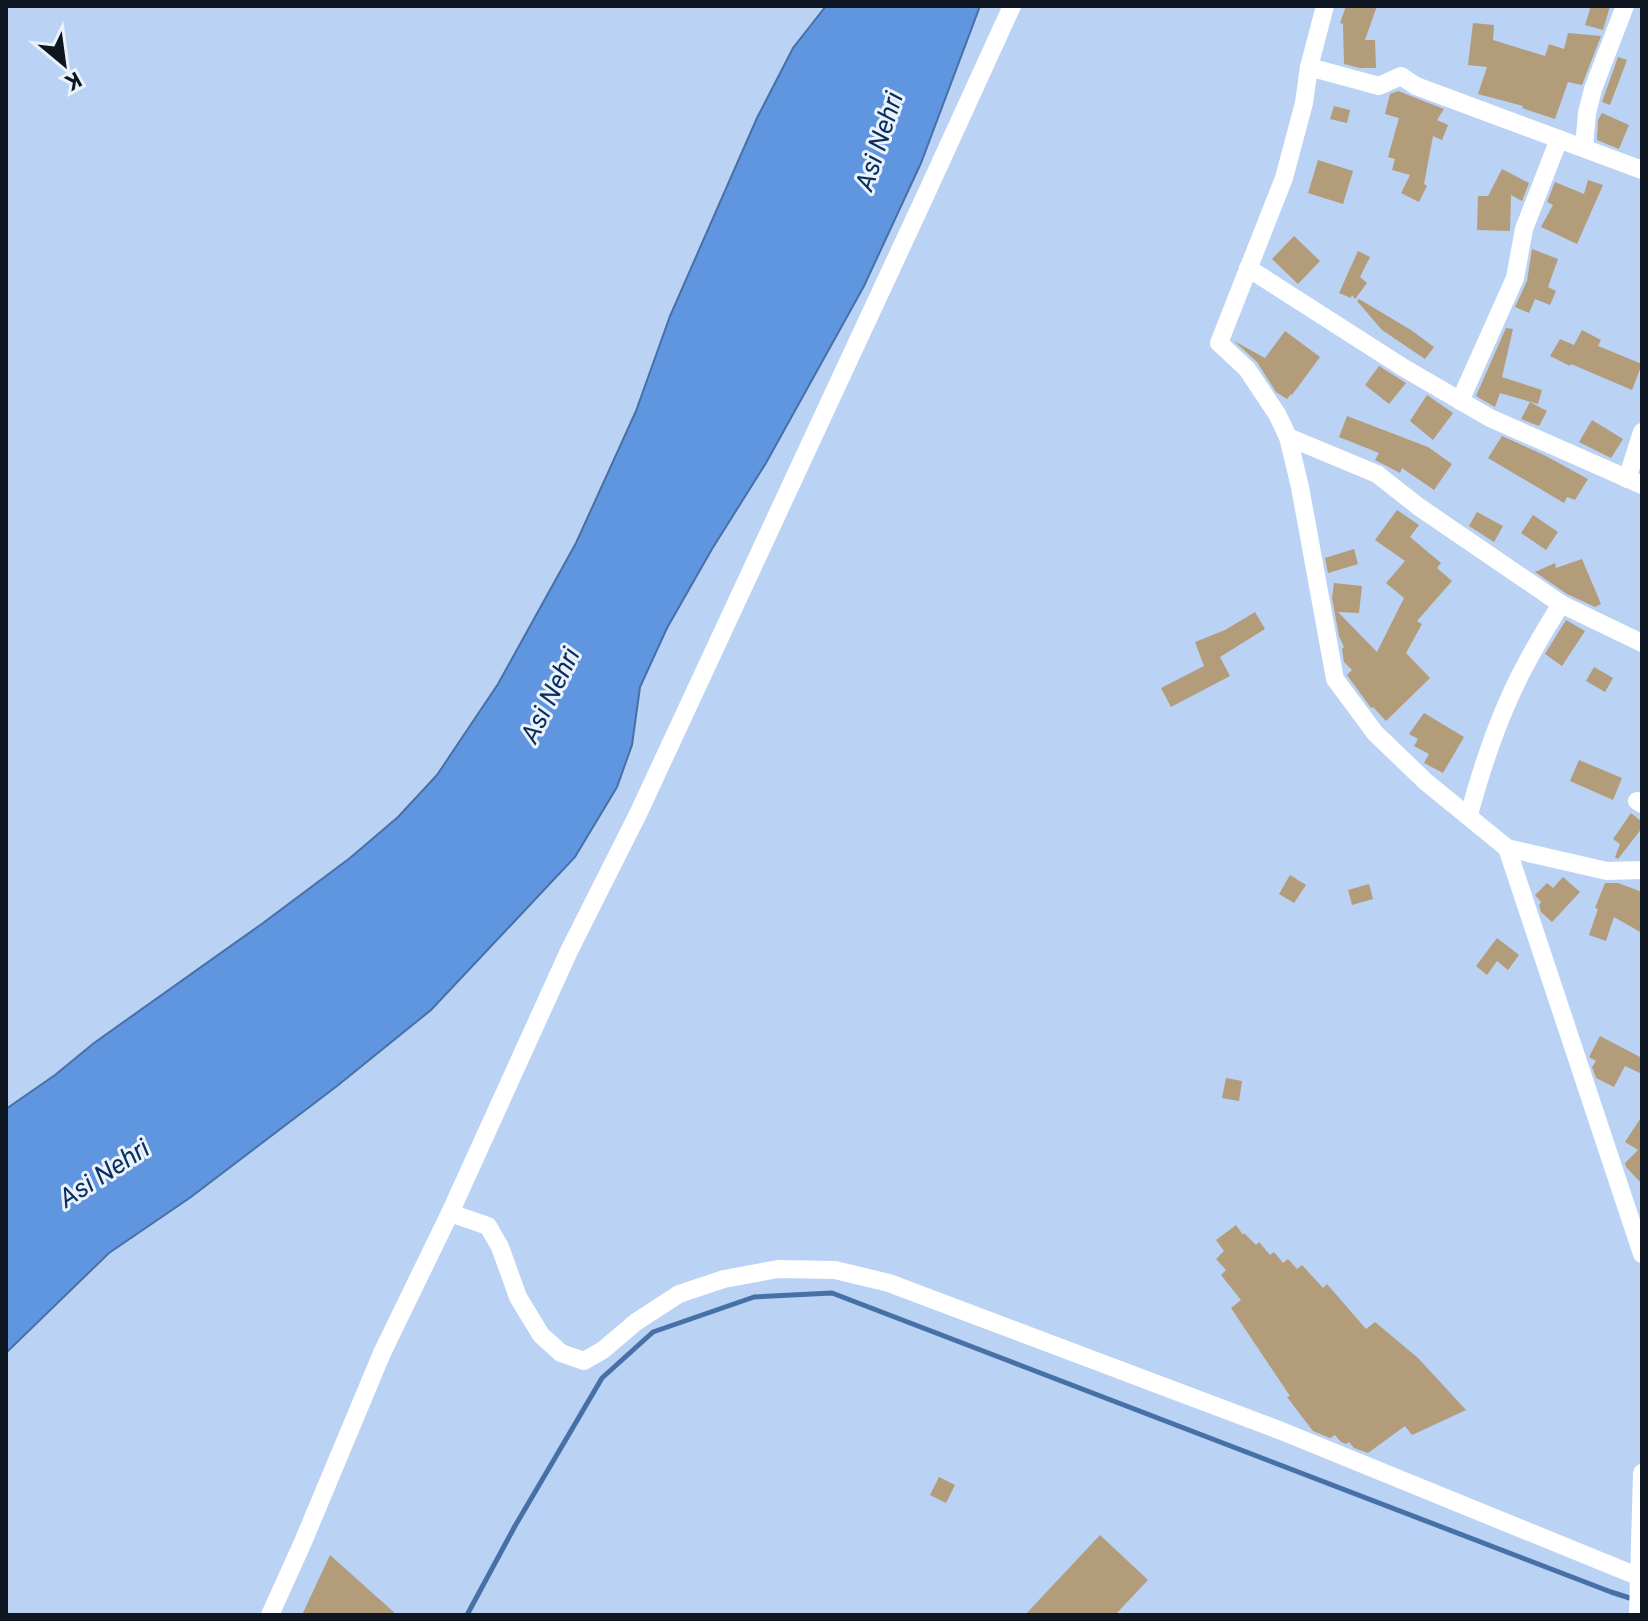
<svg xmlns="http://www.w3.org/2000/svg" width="1648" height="1621" font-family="Roboto,sans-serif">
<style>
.water{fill:#6096e0;stroke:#4770a7;stroke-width:2}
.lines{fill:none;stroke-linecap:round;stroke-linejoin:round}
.stream{stroke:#4770a7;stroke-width:5}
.building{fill:#b39c7a}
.street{stroke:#fff;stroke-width:18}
.labels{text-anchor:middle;stroke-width:6;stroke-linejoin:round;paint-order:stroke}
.water-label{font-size:26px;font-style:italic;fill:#092e5d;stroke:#eaf2fc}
</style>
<rect width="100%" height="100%" fill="#bad2f4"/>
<polygon class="water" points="826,6 980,6 921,163 864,286 766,463 712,549 667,628 640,687 632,745 617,787 575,857 431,1010 337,1086 191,1197 109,1253 6,1353 6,1109 55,1075 94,1043 263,923 350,858 398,817 437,775 498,684 576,543 636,411 670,316 757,118 793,48"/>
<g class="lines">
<polyline class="stream" points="467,1615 515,1526 602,1378 653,1332 754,1297 832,1293 1611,1592 1636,1600"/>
</g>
<g class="building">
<polygon points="1346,6 1377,6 1365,40 1375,40 1376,68 1360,68 1344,64 1343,24 1340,23"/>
<polygon points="1591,6 1610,6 1603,30 1585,25"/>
<polygon points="1473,23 1494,25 1493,40 1545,56 1549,44 1564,49 1568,33 1601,36 1582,85 1568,82 1555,119 1522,108 1523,106 1478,94 1487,67 1468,65"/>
<polygon points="1618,57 1627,60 1610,105 1602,102"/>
<polygon points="1398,91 1444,109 1437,120 1448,125 1442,140 1433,136 1424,184 1427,186 1419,202 1401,193 1410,175 1392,170 1395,159 1388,157 1399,118 1385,114 1390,94"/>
<polygon points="1334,106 1350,110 1347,123 1330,119"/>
<polygon points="1602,113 1629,125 1619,149 1597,140 1598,120"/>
<polygon points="1318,160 1353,171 1343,204 1308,193"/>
<polygon points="1502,169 1529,183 1522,201 1511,195 1510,231 1477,230 1478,196 1488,196"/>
<polygon points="1588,180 1603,185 1577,244 1541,227 1553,205 1547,202 1555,182 1584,194"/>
<polygon points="1294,236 1320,261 1298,284 1272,259"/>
<polygon points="1532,249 1558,259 1548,287 1556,291 1550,305 1535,299 1529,313 1515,307 1527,281"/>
<polygon points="1358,251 1370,257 1360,277 1367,283 1355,299 1352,295 1351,298 1339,293"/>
<polygon points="1359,299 1411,330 1434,347 1425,359 1382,330 1357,301"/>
<polygon points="1506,328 1513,329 1502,377 1542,390 1538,404 1500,393 1495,407 1476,396"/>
<polygon points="1582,330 1601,340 1598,346 1642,364 1632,390 1571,364 1570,366 1550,356 1560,339 1574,345"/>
<polygon points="1285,331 1320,357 1292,395 1291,394 1287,399 1276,392 1257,362 1234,341 1265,358"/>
<polygon points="1379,366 1406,383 1389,404 1365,385"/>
<polygon points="1427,395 1453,413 1433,440 1410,421"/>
<polygon points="1530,402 1547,411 1539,426 1521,419"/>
<polygon points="1347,416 1428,447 1452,464 1434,490 1402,468 1400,473 1375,460 1379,453 1339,437"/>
<polygon points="1592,420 1623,439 1611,458 1579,442"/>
<polygon points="1502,436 1544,455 1588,479 1575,500 1567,497 1564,503 1488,458"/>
<polygon points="1397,510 1419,525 1410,537 1441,563 1437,568 1452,581 1417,621 1422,624 1406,653 1430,678 1386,721 1373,707 1371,708 1347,675 1352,670 1344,662 1342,649 1344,647 1339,636 1332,598 1334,583 1362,586 1359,613 1338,612 1377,652 1404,598 1386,583 1405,561 1375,540"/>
<polygon points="1477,512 1503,526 1494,542 1469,526"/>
<polygon points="1533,515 1558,532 1546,550 1521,533"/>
<polygon points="1354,549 1358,564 1328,573 1325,558"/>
<polygon points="1582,559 1601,604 1595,607 1567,594 1535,572 1555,563 1556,568"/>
<polygon points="1255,612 1265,629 1220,657 1230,676 1171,707 1161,688 1204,666 1195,642 1225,630"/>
<polygon points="1566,620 1585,631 1562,666 1545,654"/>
<polygon points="1594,667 1613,678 1605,692 1586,681"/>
<polygon points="1424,713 1464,737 1443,773 1424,763 1429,754 1414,746 1418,739 1409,734"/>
<polygon points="1579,760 1622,778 1613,800 1570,781"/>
<polygon points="1631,813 1642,822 1642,828 1618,859 1615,857 1620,844 1613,839"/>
<polygon points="1290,875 1306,885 1294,903 1279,894"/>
<polygon points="1563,877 1580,892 1552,922 1541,912 1539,905 1541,902 1535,895 1547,883 1553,888"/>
<polygon points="1605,883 1618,883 1642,892 1642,933 1614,917 1606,941 1589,935 1598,909 1595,908"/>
<polygon points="1369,884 1373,899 1352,905 1348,890"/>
<polygon points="1497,938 1519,955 1508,970 1497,961 1487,975 1476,966"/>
<polygon points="1600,1036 1642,1058 1642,1074 1625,1066 1614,1087 1596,1078 1592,1067 1596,1061 1589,1057"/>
<polygon points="1226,1078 1242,1081 1239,1101 1222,1098"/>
<polygon points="1642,1116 1642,1184 1626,1167 1625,1163 1638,1150 1625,1142"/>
<polygon points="1236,1225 1243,1235 1244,1233 1256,1245 1259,1242 1270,1255 1274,1252 1283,1263 1288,1259 1297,1269 1302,1265 1323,1288 1327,1284 1366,1329 1375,1322 1418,1358 1466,1410 1412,1435 1405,1426 1368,1453 1354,1448 1349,1442 1346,1444 1341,1442 1335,1435 1330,1438 1313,1431 1287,1397 1290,1396 1231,1308 1241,1300 1221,1275 1226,1270 1216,1259 1224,1251 1216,1240"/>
<polygon points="939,1477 955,1485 946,1503 930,1495"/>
<polygon points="1100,1535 1148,1580 1115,1615 1025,1615"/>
<polygon points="330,1555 397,1615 302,1615"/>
</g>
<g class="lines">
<g class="street">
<polyline points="1325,6 1309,67 1304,103 1284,178 1219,343 1247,369 1277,414 1288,437 1300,487 1335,679 1375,733 1426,782 1507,848 1642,1254"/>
<polyline points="1309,67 1379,86 1401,76 1416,86 1642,170"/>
<polyline points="1584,147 1587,113 1593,89 1625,6"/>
<polyline points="1248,268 1404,368 1490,418 1642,485"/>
<polyline points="1460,401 1515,278 1524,229 1559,139"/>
<polyline points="1288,437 1377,474 1419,507 1561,604 1642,643"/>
<polyline points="1627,479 1642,432"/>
<polyline points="1637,801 1642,804"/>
<path d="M1469,815C1480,774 1494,731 1512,692C1526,661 1543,633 1561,604"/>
<polyline points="1507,848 1607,871 1642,870"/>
<polyline points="450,1213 488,1226 500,1247 518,1297 541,1335 561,1353 584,1361 603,1350 636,1322 679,1294 724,1279 778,1269 835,1270 889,1283 1279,1430 1642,1578"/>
<polyline points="270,1615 303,1542 382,1353 450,1213 569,951 638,814 927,192 1012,6"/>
<polyline points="1638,1615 1642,1473"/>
</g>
</g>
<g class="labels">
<g class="water-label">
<text transform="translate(879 141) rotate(-72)" y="9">Asi Nehri</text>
<text transform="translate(550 695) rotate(-64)" y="9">Asi Nehri</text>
<text transform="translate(104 1173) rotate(-33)" y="9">Asi Nehri</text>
</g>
</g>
<rect width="1648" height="1621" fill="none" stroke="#0e1622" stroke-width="16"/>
<g transform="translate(64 64) rotate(151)" stroke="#eaf2fc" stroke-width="6" paint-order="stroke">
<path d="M0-6L14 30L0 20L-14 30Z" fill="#0e1622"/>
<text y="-12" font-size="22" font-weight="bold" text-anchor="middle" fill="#0e1622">K</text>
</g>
</svg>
